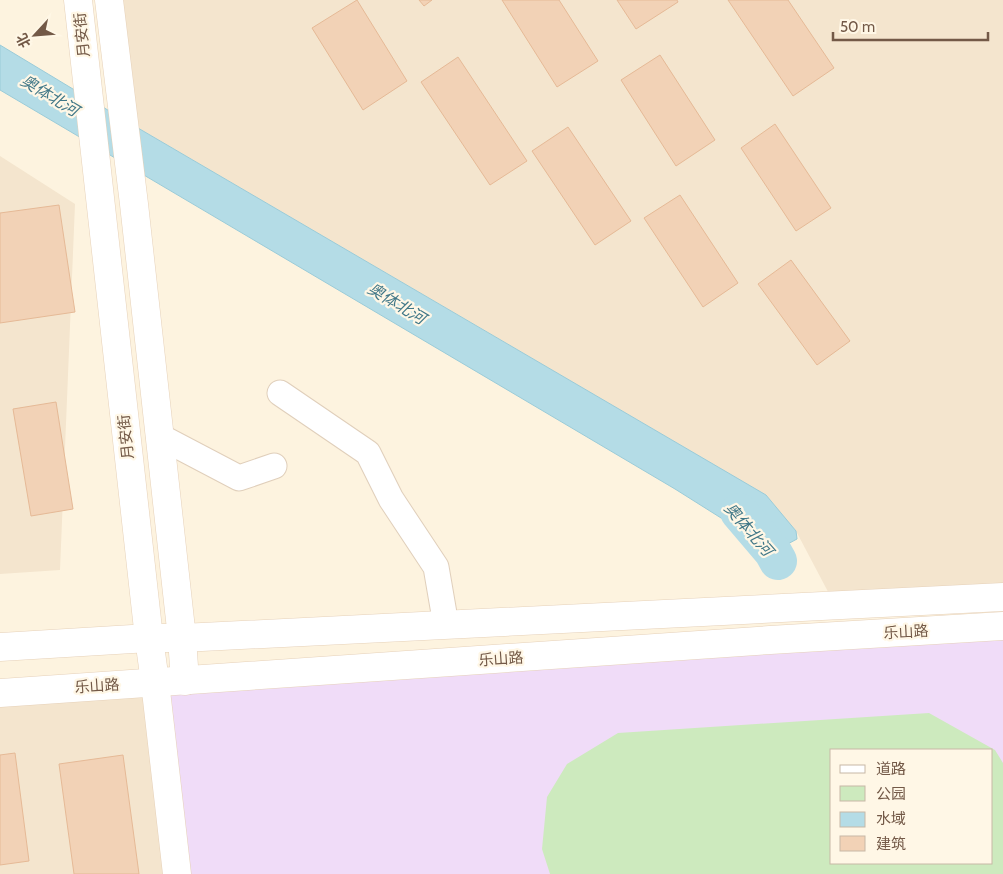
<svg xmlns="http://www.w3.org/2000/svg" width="1003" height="874" font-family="Cabin,'Noto Sans SC',sans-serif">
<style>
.residential{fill:#f4e5ce}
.education{fill:#f0dcf8;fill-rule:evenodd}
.green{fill:#cdeabe;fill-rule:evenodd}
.water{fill:#b4dce6;stroke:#9acbd8}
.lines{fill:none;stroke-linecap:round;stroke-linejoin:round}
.river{stroke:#b4dce6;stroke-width:38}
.building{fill:#f2d2b6;stroke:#e5b996}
.street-casing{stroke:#e0cfbb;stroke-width:27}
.secondary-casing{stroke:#e6d1b9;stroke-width:29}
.street{stroke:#fff;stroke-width:25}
.secondary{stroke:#fff;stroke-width:28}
.labels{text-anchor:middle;stroke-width:4.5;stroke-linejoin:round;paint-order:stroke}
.street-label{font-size:15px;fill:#735947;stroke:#fff7e6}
.water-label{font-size:16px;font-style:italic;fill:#407787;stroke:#fff7e6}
</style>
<rect width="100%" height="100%" fill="#fdf3df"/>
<g class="residential">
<polygon points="109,0 1003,0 1003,605 835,605 796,531 766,495 126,121"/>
<polygon points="0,156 75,204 60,570 0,574"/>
<polygon points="155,682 177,874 0,874 0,693"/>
</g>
<path class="education" d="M1003,627V874H177L155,682ZM832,750H992V863H832Z"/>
<path class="green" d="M929,713L995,750L1003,763V874H550L542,849L547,797L567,764L618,733ZM832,750H992V863H832Z"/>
<polygon class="water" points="0,45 126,121 766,495 796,531 797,539 773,552 748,544 729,523 675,489 0,90"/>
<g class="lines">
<polyline class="river" points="739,512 773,552 778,561"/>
</g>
<g class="building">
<polygon points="357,0 407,81 363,110 312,28"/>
<polygon points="419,0 432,0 424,6"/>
<polygon points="502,0 559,0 598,61 557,87"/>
<polygon points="617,0 677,0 678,2 636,29"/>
<polygon points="728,0 788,0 834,68 793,96"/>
<polygon points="660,55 715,140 676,166 621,80"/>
<polygon points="458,57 527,161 490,185 421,82"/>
<polygon points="775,124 831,208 796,231 741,148"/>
<polygon points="568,127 631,221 595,245 532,151"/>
<polygon points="680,195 738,283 703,307 644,218"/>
<polygon points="59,205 75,312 0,323 0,213"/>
<polygon points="791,260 850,341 817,365 758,284"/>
<polygon points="56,402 73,509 31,516 13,409"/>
<polygon points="15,753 29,861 0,865 0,755"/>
<polygon points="123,755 139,874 74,874 59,764"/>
</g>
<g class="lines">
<g class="street-casing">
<g id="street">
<polyline points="280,393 368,453 391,499 436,567 446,625"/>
<polyline points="159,436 239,478 274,466"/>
</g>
</g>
<g class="secondary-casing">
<g id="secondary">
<polyline points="78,0 149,638 155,682 177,874"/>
<polyline points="109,0 134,204 182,638 185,681"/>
<polyline points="0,647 149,638 182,638 1003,597"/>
<polyline points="0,693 770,640 1003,626"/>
</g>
</g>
<use href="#street" class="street"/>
<use href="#secondary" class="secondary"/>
</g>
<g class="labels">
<g class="street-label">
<text transform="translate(82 35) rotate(-96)" y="5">月安街</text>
<text transform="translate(126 437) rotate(-96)" y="5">月安街</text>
<text transform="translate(906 632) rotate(-3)" y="5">乐山路</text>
<text transform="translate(501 659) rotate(-4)" y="5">乐山路</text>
<text transform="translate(97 686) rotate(-4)" y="5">乐山路</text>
</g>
<g class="water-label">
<text transform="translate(50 95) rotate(31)" y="6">奥体北河</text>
<text transform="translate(397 303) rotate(31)" y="6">奥体北河</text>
<text transform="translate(749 529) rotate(49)" y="6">奥体北河</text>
</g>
</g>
<rect x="830" y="749" width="162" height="115" fill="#fff7e6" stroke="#c7b8a6"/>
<rect x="840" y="765" width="25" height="8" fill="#ffffff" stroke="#c7b8a6"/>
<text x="876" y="774" font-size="15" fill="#735947">道路</text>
<rect x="840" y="786" width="25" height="15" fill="#cdeabe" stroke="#c7b8a6"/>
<text x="876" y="799" font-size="15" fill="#735947">公园</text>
<rect x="840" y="812" width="25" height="15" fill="#b4dce6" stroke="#c7b8a6"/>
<text x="876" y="824" font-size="15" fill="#735947">水域</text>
<rect x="840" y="836" width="25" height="15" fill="#f2d2b6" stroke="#c7b8a6"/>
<text x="876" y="849" font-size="15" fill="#735947">建筑</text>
<g transform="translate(35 35) rotate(244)" stroke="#fff7e6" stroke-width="4" paint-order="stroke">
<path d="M0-4L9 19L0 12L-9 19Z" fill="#735947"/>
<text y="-8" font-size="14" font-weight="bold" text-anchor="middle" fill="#735947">北</text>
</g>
<path d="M833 32v8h155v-8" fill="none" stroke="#735947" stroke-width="2.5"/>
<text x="840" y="32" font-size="15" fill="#735947" stroke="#fff7e6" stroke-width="4" paint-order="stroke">50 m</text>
</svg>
